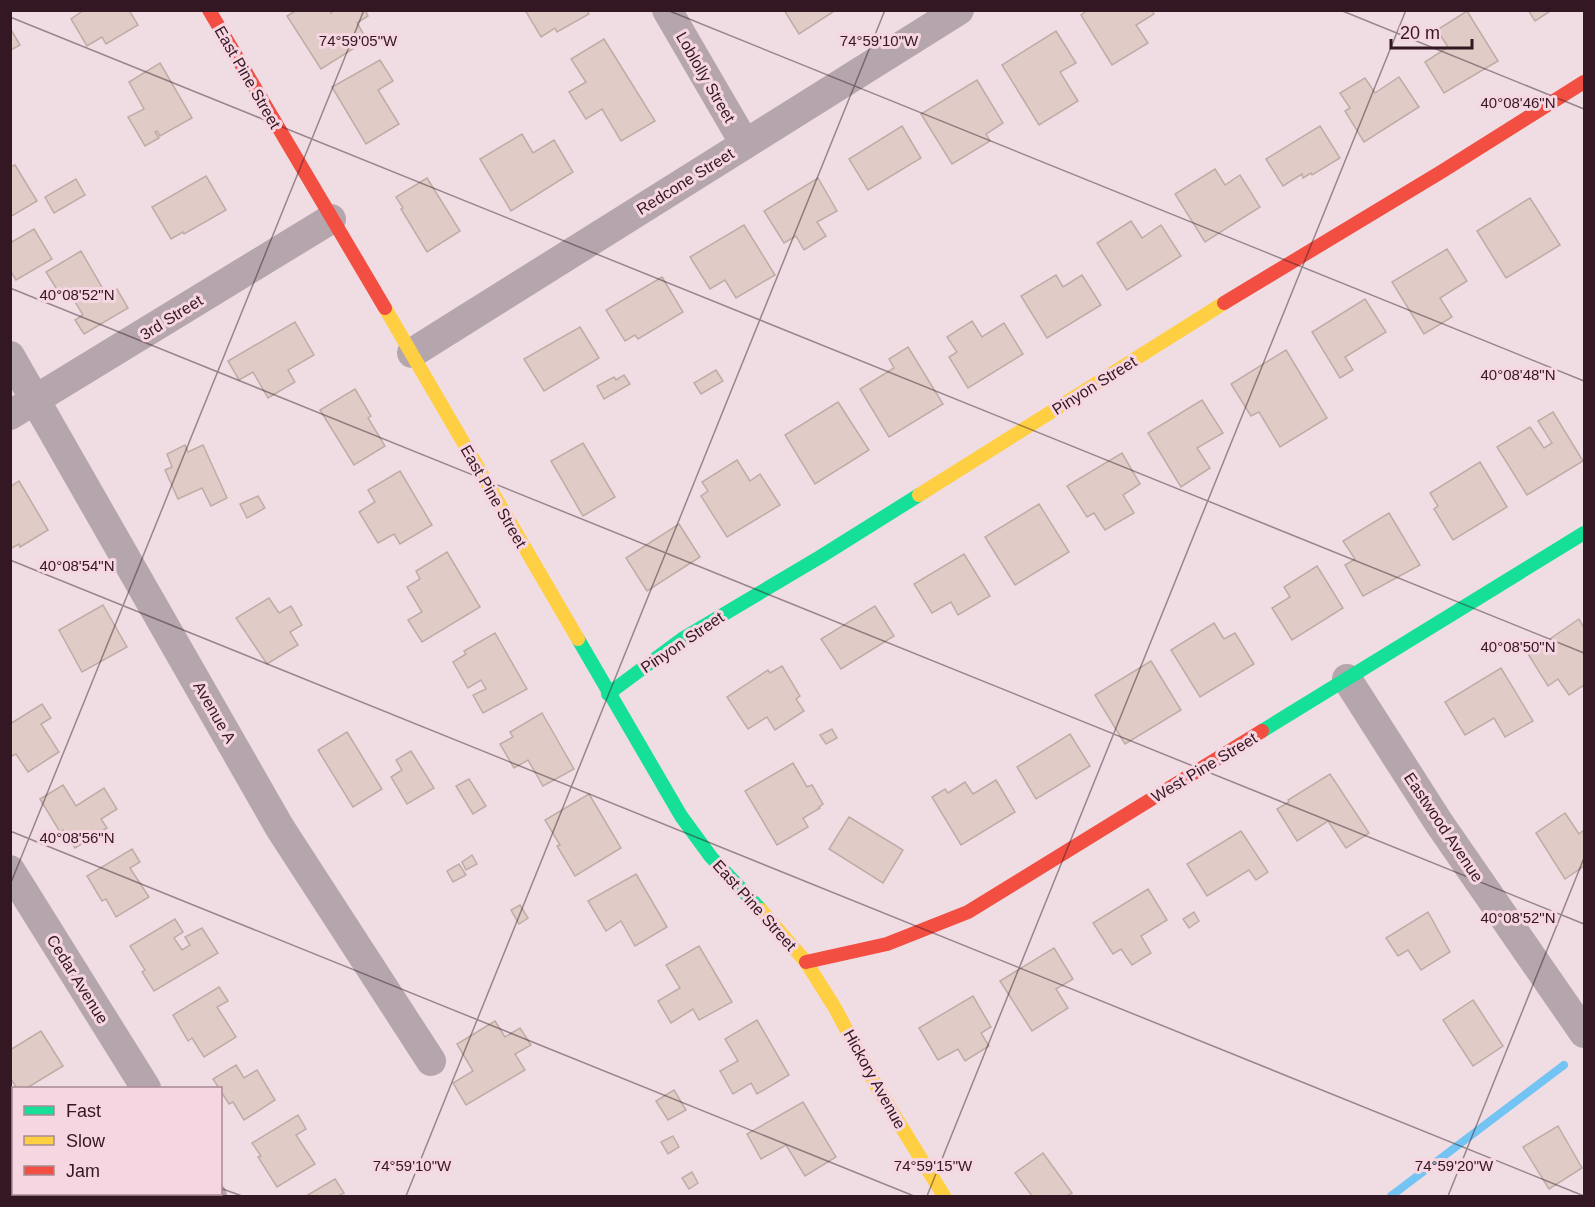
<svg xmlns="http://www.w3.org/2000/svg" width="1595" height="1207" font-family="Helvetica,sans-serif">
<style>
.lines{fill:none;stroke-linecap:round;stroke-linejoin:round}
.stream{stroke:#73c4f2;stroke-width:8}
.building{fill:#e0cbc6;stroke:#bfaca6;stroke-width:1.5}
.street{stroke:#b4a6ac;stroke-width:30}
.fast{stroke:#16e098;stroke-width:14}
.slow{stroke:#ffcf43;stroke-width:14}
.jam{stroke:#f24e42;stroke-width:14}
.ticks{fill:none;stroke:#331823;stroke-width:1.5;stroke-opacity:0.45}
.labels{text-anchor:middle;stroke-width:6;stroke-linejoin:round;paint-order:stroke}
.street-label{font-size:16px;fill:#331823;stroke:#f6d6e1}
.ticks-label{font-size:15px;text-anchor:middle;fill:#331823;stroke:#f6d6e1;stroke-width:6;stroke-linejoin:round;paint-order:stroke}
</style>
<rect width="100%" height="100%" fill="#efdde3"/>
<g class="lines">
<polyline class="stream" points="1391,1196 1564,1065"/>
</g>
<g class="building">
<polygon points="84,10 129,10 138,25 106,44 102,37 87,46 71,19"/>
<polygon points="297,10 330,10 331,13 334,10 365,10 368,16 357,23 367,40 321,69 287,16"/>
<polygon points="525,10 587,10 589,14 557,32 555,28 541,37"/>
<polygon points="784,10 836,10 799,34"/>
<polygon points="1088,10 1152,10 1154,14 1136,25 1148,43 1112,65 1081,15"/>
<polygon points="1528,10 1552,10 1535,21"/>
<polygon points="1467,11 1498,61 1444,93 1425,62 1448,47 1437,30"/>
<polygon points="10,28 20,45 11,50 10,50"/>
<polygon points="1056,31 1076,63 1060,72 1078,101 1039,125 1002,65"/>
<polygon points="604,39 655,121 621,141 602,109 586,119 569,92 586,82 571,59"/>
<polygon points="380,60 393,81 378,90 399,124 366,144 332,87"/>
<polygon points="160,63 192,118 160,136 157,131 155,132 159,138 145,146 128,117 144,109 129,82"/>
<polygon points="1399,77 1419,107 1364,142 1345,111 1350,108 1340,93 1365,78 1375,93"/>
<polygon points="977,80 1003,123 986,134 990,141 952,164 921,114"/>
<polygon points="902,126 921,158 868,190 849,159"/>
<polygon points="1320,126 1340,158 1312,175 1311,173 1303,178 1302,174 1283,186 1266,159"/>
<polygon points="522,134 533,153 554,140 573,172 511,211 480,159"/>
<polygon points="15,165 37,201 10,217 10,167"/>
<polygon points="1215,169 1225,185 1240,175 1260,207 1205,242 1175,194"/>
<polygon points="206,176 226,210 184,234 183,232 171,239 152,207"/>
<polygon points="427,178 460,231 427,252 401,209 403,208 396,197"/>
<polygon points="818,178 837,211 817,222 826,236 804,250 796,236 784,243 764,211"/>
<polygon points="76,179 85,195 54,213 45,197"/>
<polygon points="1530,198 1560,245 1506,278 1477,231"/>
<polygon points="1131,221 1142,238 1161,225 1181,256 1127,290 1097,243"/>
<polygon points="744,225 775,275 736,298 725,280 710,289 690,257"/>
<polygon points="34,229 52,259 16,280 10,270 10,243"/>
<polygon points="1447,249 1467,281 1440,298 1452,317 1424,334 1392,282"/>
<polygon points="81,251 107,296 117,289 128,308 84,334 75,320 83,315 71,295 63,299 46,272"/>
<polygon points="1056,275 1063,287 1082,275 1101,305 1047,338 1021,296"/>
<polygon points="662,277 683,312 638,339 635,335 625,341 606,310"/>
<polygon points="1365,299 1386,332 1345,357 1353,370 1340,378 1312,332"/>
<polygon points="972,321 982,337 1004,323 1023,354 968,388 949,357 957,352 947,337"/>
<polygon points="295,322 314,355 288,370 295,382 268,398 253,372 239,380 228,361"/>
<polygon points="580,327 599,358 544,391 524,359"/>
<polygon points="908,347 943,404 889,437 860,389 894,368 889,359"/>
<polygon points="1286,350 1327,418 1280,447 1259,412 1251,416 1231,384"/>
<polygon points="716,370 723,381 701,394 694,383"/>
<polygon points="624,375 630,384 604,399 597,386 614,377 616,380"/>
<polygon points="355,389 371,416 368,418 385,446 354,465 320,410"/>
<polygon points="1202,400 1223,433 1197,448 1210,468 1181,487 1148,433"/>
<polygon points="838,402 869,450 815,484 785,435"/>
<polygon points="1553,412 1583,461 1527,495 1497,447 1530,427 1544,448 1552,443 1538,421"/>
<polygon points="583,443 615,497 583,516 551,461"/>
<polygon points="185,445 188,452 203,445 227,498 211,506 202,488 178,499 165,470 172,467 167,454"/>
<polygon points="1122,453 1140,484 1123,495 1134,513 1105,530 1094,513 1087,517 1067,486"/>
<polygon points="737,460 750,481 760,474 780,505 727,537 701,496 708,491 702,482"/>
<polygon points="1480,462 1507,507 1453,540 1434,509 1438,506 1430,493"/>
<polygon points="400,471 432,525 400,544 394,534 378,543 359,512 375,502 368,490"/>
<polygon points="19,481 48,530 20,547 19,544 10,549 10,487"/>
<polygon points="258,496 265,508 247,518 240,504"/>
<polygon points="1039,504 1069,552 1015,585 985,537"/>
<polygon points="1389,513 1420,565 1363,596 1345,565 1355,559 1343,541"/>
<polygon points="679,524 700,557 647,591 626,558"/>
<polygon points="447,552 480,607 422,642 408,620 422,612 407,587 420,579 416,571"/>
<polygon points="964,554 990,596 958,615 951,602 932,613 914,584"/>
<polygon points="1317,566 1343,608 1292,640 1272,608 1290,597 1284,587"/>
<polygon points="269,598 279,613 291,606 302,625 290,632 298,645 267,664 236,618"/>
<polygon points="103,605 127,647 82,672 59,630"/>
<polygon points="875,606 894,636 841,669 821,639"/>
<polygon points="1579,619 1584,628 1584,685 1569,695 1558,679 1548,686 1528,654"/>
<polygon points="1214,623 1224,639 1235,633 1254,664 1200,697 1171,650"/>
<polygon points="495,633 527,689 483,713 473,695 486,689 481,680 468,688 453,662 466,654 464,651"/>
<polygon points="1151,661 1181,710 1125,744 1095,695"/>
<polygon points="782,666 800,696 796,699 804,711 775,730 767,717 748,729 727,697 768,670 770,673"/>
<polygon points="1501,668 1533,721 1505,737 1494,718 1465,735 1445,702"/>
<polygon points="42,704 51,718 41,724 59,752 28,772 16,754 12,756 10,753 10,724"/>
<polygon points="542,713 574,769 543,786 528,760 514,768 500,744 513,737 510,732"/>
<polygon points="832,729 837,738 826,744 820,735"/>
<polygon points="347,732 382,789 353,807 318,750"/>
<polygon points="1070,734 1090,766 1036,799 1017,767"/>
<polygon points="411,751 434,788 407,804 391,777 402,770 396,760"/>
<polygon points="793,763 807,787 812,785 823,804 819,807 820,808 803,818 808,827 777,845 745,791"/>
<polygon points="1330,774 1369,833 1346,848 1328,821 1297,841 1277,809 1289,802 1288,800"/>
<polygon points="469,779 486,806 473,814 456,786"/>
<polygon points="996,780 1015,812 961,845 932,797 945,789 948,793 965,782 973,794"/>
<polygon points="63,785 76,806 104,788 117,809 101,819 107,828 75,848 63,830 60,832 40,799"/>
<polygon points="589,794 621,848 575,876 557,846 560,845 545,820"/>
<polygon points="1565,813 1579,834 1584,830 1584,866 1565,879 1536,833"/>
<polygon points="849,817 903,850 883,883 829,849"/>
<polygon points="1241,831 1268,872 1256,880 1249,870 1207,896 1187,864"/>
<polygon points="132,849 140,862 130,868 149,897 116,917 106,899 102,901 87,876"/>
<polygon points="472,855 477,864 466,870 462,862"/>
<polygon points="459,864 466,875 453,882 447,871"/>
<polygon points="636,874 667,927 635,946 621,921 606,931 588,901"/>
<polygon points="1148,889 1167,920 1141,936 1151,953 1132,965 1121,949 1113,954 1093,923"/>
<polygon points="520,905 528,918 519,924 511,910"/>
<polygon points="1194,912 1199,921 1189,928 1183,919"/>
<polygon points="1428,912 1450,952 1421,970 1408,950 1398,956 1386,938"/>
<polygon points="175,919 183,932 174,938 182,950 190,945 185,937 202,928 218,953 154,991 142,972 145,970 130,946"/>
<polygon points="699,946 732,1002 699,1020 693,1009 671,1023 658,1001 680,988 666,965"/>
<polygon points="1054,948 1073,979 1056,989 1068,1008 1032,1031 1000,981"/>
<polygon points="219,987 228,1001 217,1007 236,1037 204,1057 192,1038 188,1041 173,1015"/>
<polygon points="973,996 991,1027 981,1033 989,1046 965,1061 958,1049 938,1060 919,1028"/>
<polygon points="1473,1000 1503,1046 1473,1066 1443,1020"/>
<polygon points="757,1020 789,1075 757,1094 751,1083 733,1094 720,1071 738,1061 725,1039"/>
<polygon points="495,1021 505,1037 520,1028 531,1045 515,1054 525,1070 466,1105 453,1083 473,1071 457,1044"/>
<polygon points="41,1031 63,1066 27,1088 17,1088 10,1078 10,1050"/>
<polygon points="236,1065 244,1078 257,1070 275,1100 244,1120 233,1102 229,1104 213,1079"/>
<polygon points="674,1090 686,1110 668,1120 656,1101"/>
<polygon points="803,1102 836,1157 805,1176 786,1145 761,1159 747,1134"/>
<polygon points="298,1115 306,1129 296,1135 315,1164 277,1187 258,1157 261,1156 252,1143"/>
<polygon points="1558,1126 1582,1168 1549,1189 1523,1147"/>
<polygon points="673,1136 679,1147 668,1154 661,1142"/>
<polygon points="1043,1153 1072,1193 1067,1196 1032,1196 1015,1173"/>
<polygon points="692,1172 698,1183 689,1189 682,1178"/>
<polygon points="335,1179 344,1193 338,1196 306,1196"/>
<polygon points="24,1194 33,1194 35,1196 19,1196"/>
<polygon points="78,1194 128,1194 130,1196 80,1196"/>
</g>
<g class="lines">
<g class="street">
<polyline points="667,10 745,144"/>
<polyline points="412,353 959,10"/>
<polyline points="10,356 280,828 431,1061"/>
<polyline points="10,415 331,219"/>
<polyline points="1347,679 1439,823 1584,1033"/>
<polyline points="10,870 146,1088"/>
<polyline points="210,1194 212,1196"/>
</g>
<g class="fast">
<polyline points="578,639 681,816 711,857 761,910"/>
<polyline points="608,694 682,639 820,557 919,495"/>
<polyline points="1262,731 1584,533"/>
</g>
<g class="slow">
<polyline points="385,308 578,639"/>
<polyline points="919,495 1224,303"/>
<polyline points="761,910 806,962 835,1008 878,1089 944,1196"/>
</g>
<g class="jam">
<polyline points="209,10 385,308"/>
<polyline points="1224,303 1441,172 1584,82"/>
<polyline points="806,962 887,944 968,912 1262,731"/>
</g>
</g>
<path class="ticks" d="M667,10L1584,381M1340,10L1584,109M10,17L1584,653M10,288L1584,924M10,560L1584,1196M10,831L914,1196M10,885L364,10M10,1103L14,1104M220,1188L242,1196M406,1196L885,10M927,1196L1406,10M1448,1196L1584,858"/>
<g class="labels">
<g class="street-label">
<text transform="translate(248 77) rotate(60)" y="6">East Pine Street</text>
<text transform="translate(706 77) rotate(60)" y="6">Loblolly Street</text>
<text transform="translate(685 181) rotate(-32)" y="6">Redcone Street</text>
<text transform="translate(171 317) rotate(-32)" y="6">3rd Street</text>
<text transform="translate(1094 385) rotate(-32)" y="6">Pinyon Street</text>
<text transform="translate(494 496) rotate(60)" y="6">East Pine Street</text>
<text transform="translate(682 642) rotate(-34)" y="6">Pinyon Street</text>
<text transform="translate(215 712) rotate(60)" y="6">Avenue A</text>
<text transform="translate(1204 767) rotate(-31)" y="6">West Pine Street</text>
<text transform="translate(1444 827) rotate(56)" y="6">Eastwood Avenue</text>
<text transform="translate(755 905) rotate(48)" y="6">East Pine Street</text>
<text transform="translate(78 979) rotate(58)" y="6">Cedar Avenue</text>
<text transform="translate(875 1079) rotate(61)" y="6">Hickory Avenue</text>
</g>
</g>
<g class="ticks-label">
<text x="358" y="46">74°59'05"W</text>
<text x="879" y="46">74°59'10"W</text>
<text x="1518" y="108">40°08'46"N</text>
<text x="77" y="300">40°08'52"N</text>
<text x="1518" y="380">40°08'48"N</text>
<text x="77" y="571">40°08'54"N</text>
<text x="1518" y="652">40°08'50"N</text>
<text x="77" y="843">40°08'56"N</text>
<text x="1518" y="923">40°08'52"N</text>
<text x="412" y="1171">74°59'10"W</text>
<text x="933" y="1171">74°59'15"W</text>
<text x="1454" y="1171">74°59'20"W</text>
</g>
<rect width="1595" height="1207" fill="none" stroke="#331823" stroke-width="24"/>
<rect x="12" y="1087" width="210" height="108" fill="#f6d6e1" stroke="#a88a95" stroke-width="1.5"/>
<rect x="24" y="1106" width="30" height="9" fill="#16e098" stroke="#a88a95" stroke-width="1.5"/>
<text x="66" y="1117" font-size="18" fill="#331823">Fast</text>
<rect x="24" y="1136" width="30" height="9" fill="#ffcf43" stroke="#a88a95" stroke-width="1.5"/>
<text x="66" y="1147" font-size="18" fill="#331823">Slow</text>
<rect x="24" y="1166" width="30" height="9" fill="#f24e42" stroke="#a88a95" stroke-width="1.5"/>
<text x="66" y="1177" font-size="18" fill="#331823">Jam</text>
<path d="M1391 39v9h81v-9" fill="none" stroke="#331823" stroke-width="3"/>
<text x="1400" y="39" font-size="18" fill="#331823" stroke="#f6d6e1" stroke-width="4.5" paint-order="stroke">20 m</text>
</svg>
